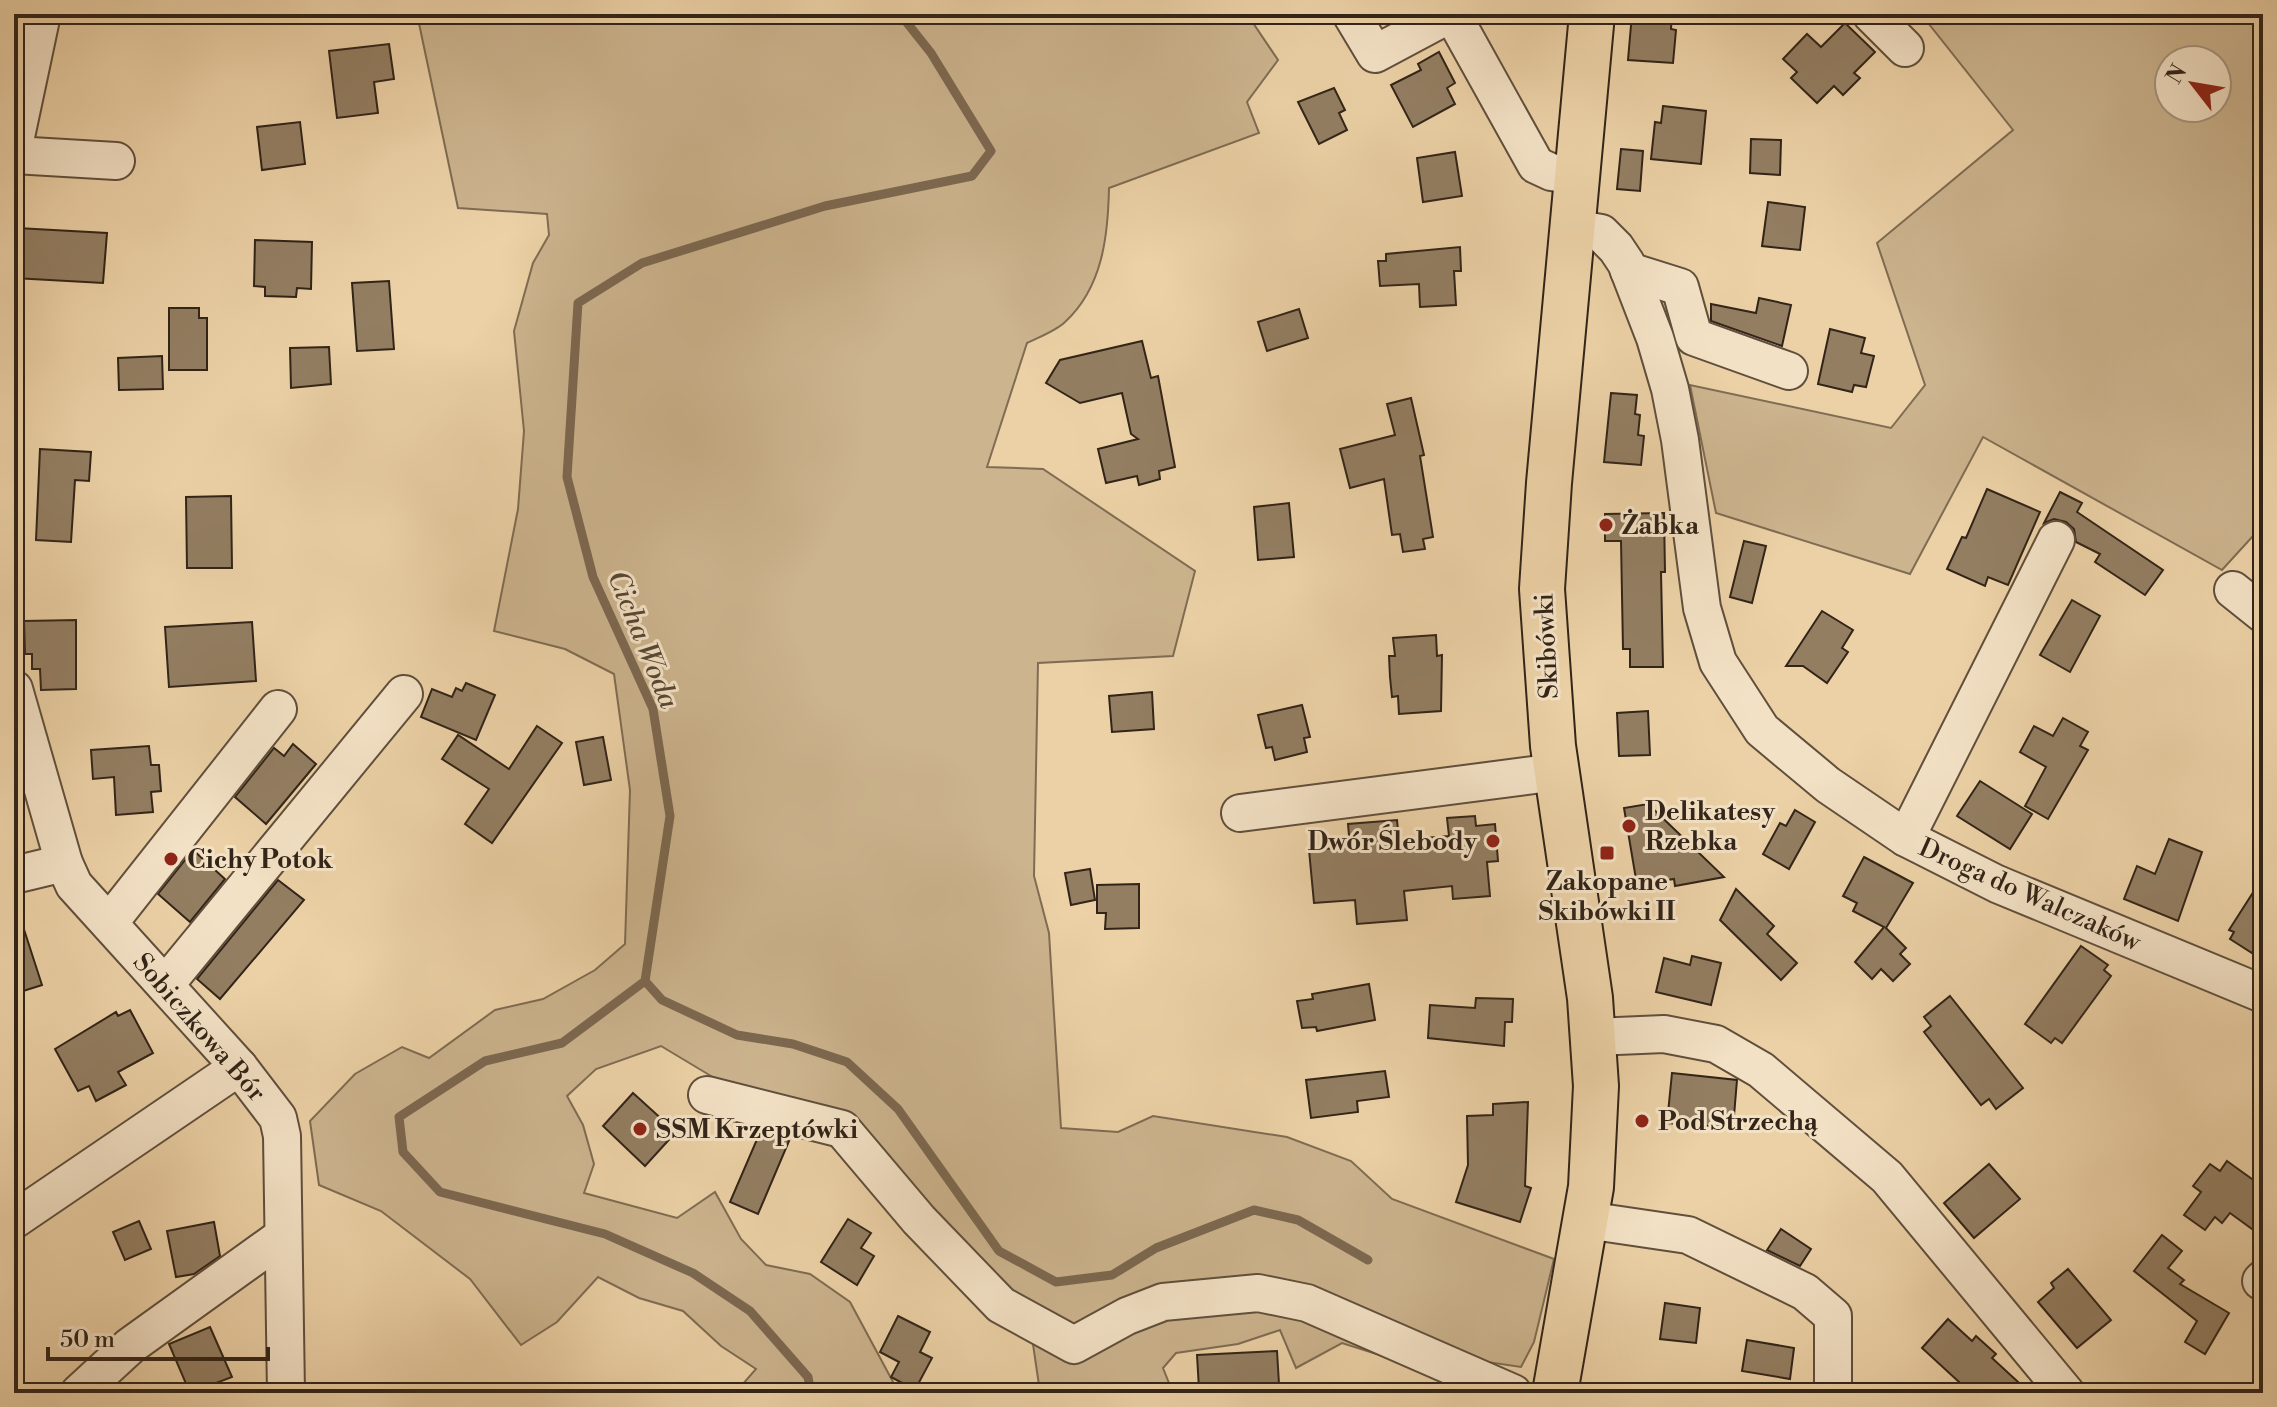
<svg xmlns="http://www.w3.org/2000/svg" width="2277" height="1407" font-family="'Libre Bodoni',serif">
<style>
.green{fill:#ccb48e;stroke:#7f6c53;stroke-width:2;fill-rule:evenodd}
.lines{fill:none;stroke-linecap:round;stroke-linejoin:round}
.stream{stroke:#7c6850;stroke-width:9}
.building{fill:#937e62;stroke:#322418;stroke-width:2}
.minor-casing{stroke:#604f3c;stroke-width:40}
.major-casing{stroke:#322418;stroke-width:48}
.minor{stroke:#f3e1c5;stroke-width:36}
.major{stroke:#ecd1a6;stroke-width:44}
.poi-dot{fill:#8f2418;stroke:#f3e1c5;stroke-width:3}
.labels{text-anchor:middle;stroke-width:6;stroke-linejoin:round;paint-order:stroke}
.poi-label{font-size:26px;font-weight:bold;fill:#322418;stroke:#f3e1c5;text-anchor:start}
.street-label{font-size:26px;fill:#322418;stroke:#f3e1c5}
.water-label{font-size:28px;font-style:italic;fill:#574634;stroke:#f3e1c5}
</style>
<rect width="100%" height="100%" fill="#ecd1a6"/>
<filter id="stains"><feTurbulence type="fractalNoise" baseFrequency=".0025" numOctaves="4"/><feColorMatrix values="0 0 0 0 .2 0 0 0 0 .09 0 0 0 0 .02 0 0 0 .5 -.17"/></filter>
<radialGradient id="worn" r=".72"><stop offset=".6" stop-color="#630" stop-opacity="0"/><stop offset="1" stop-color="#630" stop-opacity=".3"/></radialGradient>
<g class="green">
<path d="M417,14H1247L1278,60L1247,102L1259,133L1109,188C1108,235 1103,287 1065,322C1056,331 1039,337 1027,343L987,467L1043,469L1195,571L1173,656L1038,663L1034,876L1049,933L1061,1128L1118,1132L1153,1116L1287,1137L1351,1161L1392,1199L1554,1259L1534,1342L1521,1367L1460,1358H1389L1342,1343L1296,1368L1280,1330L1238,1344L1176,1353L1163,1368L1173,1393H1028L1039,1385L1030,1324L883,1170L731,1088L661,1046L596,1069L567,1096L583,1125L594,1164L584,1193L677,1218L715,1192L741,1239L766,1265L810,1274L850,1302L899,1393H735L756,1369L721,1346L683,1311L639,1298L598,1277L557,1322L521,1345L470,1279L381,1211L319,1185L310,1121L355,1074L402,1047L429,1058L495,1010L543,999L595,970L625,944L630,790L614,674L565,649L494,631L518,509L524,431L514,331L533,263L549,235L547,214L458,208Z"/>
<path d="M1921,14H2263V525L2222,570L1983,437L1910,574L1716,513L1690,385L1891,428L1925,385L1877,243L2013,130ZM2217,60V108H2169V60Z"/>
</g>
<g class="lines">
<g class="stream">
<polyline points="645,981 662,1000 737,1035 793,1044 847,1062 898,1109 999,1251 1056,1282 1112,1275 1156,1248 1254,1210 1298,1220 1368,1260"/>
<polyline points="811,1393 808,1377 750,1311 693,1273 605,1234 440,1192 403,1152 399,1117 485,1061 562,1043 645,981 670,816 653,709 593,577 567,477 578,303 642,263 825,206 972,176 991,151 931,53 900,14"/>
</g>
</g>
<g class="building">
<polygon points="1632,14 1672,14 1671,29 1676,30 1673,63 1628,60"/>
<polygon points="1845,23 1875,52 1854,73 1860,78 1843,95 1834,86 1817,103 1791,78 1797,72 1783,59 1807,34 1821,47"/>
<polygon points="389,44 394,79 374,82 378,113 337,118 329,51"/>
<polygon points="1439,52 1455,83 1447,88 1455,104 1413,127 1391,85 1421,70 1418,64"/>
<polygon points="1334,88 1345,110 1339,113 1347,130 1319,144 1298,102"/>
<polygon points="1663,106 1706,111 1701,164 1651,159 1655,122 1661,123"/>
<polygon points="300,122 305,164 262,170 257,127"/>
<polygon points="1751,139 1781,140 1780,175 1750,173"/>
<polygon points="1621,149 1643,151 1640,191 1617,189"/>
<polygon points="1455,152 1462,196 1423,202 1417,158"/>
<polygon points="1768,202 1805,207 1800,250 1762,246"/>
<polygon points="17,228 107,233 103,283 14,278"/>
<polygon points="255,240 312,242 311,289 297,288 296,297 265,296 265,287 254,286"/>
<polygon points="1460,247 1461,271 1454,271 1456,305 1420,307 1419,284 1380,286 1378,261 1386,261 1386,254"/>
<polygon points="389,281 394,349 357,351 352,283"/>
<polygon points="1759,298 1791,305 1782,346 1711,321 1711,304 1756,313"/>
<polygon points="169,308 199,308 199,318 207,318 207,370 169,370"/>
<polygon points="1299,309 1308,338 1267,351 1258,322"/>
<polygon points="1830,329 1865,338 1861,353 1874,356 1866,387 1854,385 1852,392 1818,384"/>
<polygon points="1142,341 1151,378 1158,376 1175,467 1159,471 1160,479 1139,485 1137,476 1106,483 1098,449 1138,439 1131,434 1122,393 1080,403 1046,383 1060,360"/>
<polygon points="329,347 331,384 291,388 290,348"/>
<polygon points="162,356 163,389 119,390 118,358"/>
<polygon points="1611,393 1637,395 1635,414 1640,415 1638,435 1644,436 1641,465 1604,462"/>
<polygon points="1411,398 1424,455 1420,456 1433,537 1423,539 1425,549 1403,552 1400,534 1392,535 1384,479 1350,488 1340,449 1395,435 1387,404"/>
<polygon points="40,449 91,452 89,481 75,480 71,542 36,540"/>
<polygon points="1987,489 2040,512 2008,585 1988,577 1985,586 1947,569 1962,537 1966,538"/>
<polygon points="2060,492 2082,503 2077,512 2163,570 2145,595 2095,562 2100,554 2076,542 2074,529 2066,522 2054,519 2044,523"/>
<polygon points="231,496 232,568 187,568 186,497"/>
<polygon points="1289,503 1294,557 1258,560 1254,507"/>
<polygon points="1664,513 1665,572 1661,572 1663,667 1630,667 1630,649 1623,649 1621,541 1605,541 1605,514"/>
<polygon points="1744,541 1766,546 1752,603 1730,597"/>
<polygon points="2072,600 2100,616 2070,672 2040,655"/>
<polygon points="1822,611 1853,630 1842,648 1848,652 1827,683 1803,666 1786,666"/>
<polygon points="76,620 76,689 41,690 40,669 32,669 32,654 25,654 24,621"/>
<polygon points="252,622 256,681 169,687 165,627"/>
<polygon points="1436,635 1437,656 1442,655 1441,711 1399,714 1398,696 1392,697 1390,677 1389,656 1395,656 1393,638"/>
<polygon points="466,683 495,695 476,740 421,717 432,689 452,697 456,688 462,691"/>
<polygon points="1152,692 1154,729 1112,732 1109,696"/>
<polygon points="1302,705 1310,737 1304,738 1307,752 1275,760 1272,747 1266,748 1258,715"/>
<polygon points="1648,711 1650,755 1619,756 1617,713"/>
<polygon points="2063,718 2088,732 2080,746 2088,750 2048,819 2025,806 2046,767 2020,752 2034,726 2053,736"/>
<polygon points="537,726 562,743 492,843 465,824 489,789 442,759 458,735 509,769"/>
<polygon points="603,737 611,780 584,785 576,742"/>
<polygon points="293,744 316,764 266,824 235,797 274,748 284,756"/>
<polygon points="149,746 151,765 159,765 161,791 151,792 153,812 116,815 114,777 93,779 91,750"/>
<polygon points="1980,781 2032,814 2010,849 1957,816"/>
<polygon points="1648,804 1697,851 1724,877 1675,886 1674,879 1637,885 1624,808"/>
<polygon points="1795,810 1815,822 1789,869 1763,854 1780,823 1786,826"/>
<polygon points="1475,816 1476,826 1495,824 1498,861 1487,862 1490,896 1453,899 1452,886 1404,891 1407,920 1357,924 1355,900 1314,903 1309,850 1350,847 1348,824 1397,820 1399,840 1449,836 1447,818"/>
<polygon points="2169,839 2202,852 2178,921 2124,899 2137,866 2155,874"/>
<polygon points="193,850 225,879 190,922 158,894"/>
<polygon points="1864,857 1913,883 1886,928 1906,948 1900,954 1910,964 1893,981 1881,969 1872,979 1855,962 1884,927 1853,911 1857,903 1843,896"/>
<polygon points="1090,869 1095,900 1071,905 1065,873"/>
<polygon points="2263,877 2263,951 2255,947 2252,953 2230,939 2234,932 2229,930"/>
<polygon points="278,880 304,900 220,999 197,979"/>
<polygon points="1139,884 1139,928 1105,929 1106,913 1097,913 1097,885"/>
<polygon points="1736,889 1774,926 1767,934 1797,963 1781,980 1720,920"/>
<polygon points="19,914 42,985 14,994 14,915"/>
<polygon points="2081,946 2108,965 2104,970 2111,976 2062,1043 2055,1038 2051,1043 2025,1024"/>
<polygon points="1692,956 1721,963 1711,1005 1656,992 1664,958 1690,965"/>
<polygon points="1369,984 1375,1020 1317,1031 1316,1027 1302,1028 1297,1001 1313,999 1312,994"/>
<polygon points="1950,996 2023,1088 1996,1109 1989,1099 1981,1105 1924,1032 1931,1026 1924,1017"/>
<polygon points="1476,998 1513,999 1512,1022 1505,1022 1504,1046 1428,1038 1430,1005 1475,1008"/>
<polygon points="130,1010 153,1053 118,1072 126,1085 96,1101 89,1086 78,1091 55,1049 116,1012 118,1016"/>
<polygon points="1385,1071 1389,1097 1357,1101 1358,1112 1311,1118 1306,1080"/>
<polygon points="1672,1073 1737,1080 1733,1128 1667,1123"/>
<polygon points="633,1093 676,1132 645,1166 603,1126"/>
<polygon points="1528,1102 1525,1186 1531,1188 1520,1222 1456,1202 1468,1165 1467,1116 1493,1115 1493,1104"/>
<polygon points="761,1130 789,1141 758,1214 730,1202"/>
<polygon points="2227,1161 2263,1187 2263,1237 2230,1213 2222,1223 2215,1217 2205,1230 2184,1215 2201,1192 2193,1186 2210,1164 2220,1171"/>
<polygon points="1989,1164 2020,1199 1974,1238 1944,1203"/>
<polygon points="848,1219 871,1233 861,1248 874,1256 857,1285 821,1262"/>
<polygon points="139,1221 151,1249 125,1260 113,1232"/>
<polygon points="214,1222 220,1256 194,1274 176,1277 167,1231"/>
<polygon points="1781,1229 1811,1249 1800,1266 1767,1250"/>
<polygon points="2162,1235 2182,1251 2168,1268 2184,1280 2180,1284 2229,1313 2205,1354 2185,1342 2197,1321 2134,1271"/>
<polygon points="2068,1269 2111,1320 2077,1348 2038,1302 2054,1288 2051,1283"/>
<polygon points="1665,1303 1700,1308 1696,1343 1660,1339"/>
<polygon points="898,1316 930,1332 920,1352 932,1358 915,1390 891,1377 899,1362 880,1352"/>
<polygon points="1948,1319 1972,1341 1976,1336 1996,1354 1992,1358 2030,1393 1971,1393 1922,1348"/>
<polygon points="210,1327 232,1377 190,1393 169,1344"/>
<polygon points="1747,1340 1794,1348 1790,1379 1742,1371"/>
<polygon points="1277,1351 1279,1384 1199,1389 1197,1355"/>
</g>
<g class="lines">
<g class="minor-casing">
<g id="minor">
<polyline points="1351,14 1375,54 1450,14"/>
<polyline points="1452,14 1536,165 1551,172 1577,176"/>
<polyline points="1871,14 1905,48"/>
<polyline points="14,146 42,14"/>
<polyline points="14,155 116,161"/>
<polyline points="1572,228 1601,233 1616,248 1626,263 1655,338 1670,389 1680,440 1702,608 1718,662 1762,730 1828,785 1906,838 1997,884 2263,994"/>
<polyline points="1629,271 1680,287 1694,337 1789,371"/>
<polyline points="2233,590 2263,614"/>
<polyline points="14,689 64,863 74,885 239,1067 278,1118 282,1136 286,1393"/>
<polyline points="1240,813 1557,772"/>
<polyline points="1906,838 2056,540"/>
<polyline points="14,875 64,863"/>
<polyline points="109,923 278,709"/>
<polyline points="165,985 404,694"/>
<polyline points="1594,1037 1664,1034 1716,1044 1761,1070 1887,1177 2066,1393"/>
<polyline points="707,1095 842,1129 919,1220 1001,1305 1074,1345 1127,1316 1163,1302 1258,1293 1307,1303 1513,1393"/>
<polyline points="14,1220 239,1067"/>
<polyline points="1586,1220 1688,1235 1805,1292 1833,1316 1833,1393"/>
<polyline points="2261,1281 2263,1279"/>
<polyline points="79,1393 130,1346 283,1236"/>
</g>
</g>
<g class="major-casing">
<polyline id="major" points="1555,1393 1591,1187 1596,1086 1590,998 1553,746 1542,589 1549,483 1592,14"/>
</g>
<use href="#minor" class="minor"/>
<use href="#major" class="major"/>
</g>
<g class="poi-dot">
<circle cx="1606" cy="525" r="8"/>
<circle cx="1629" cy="826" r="8"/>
<circle cx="1493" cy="841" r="8"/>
<rect x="1599" y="845" width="16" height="16" rx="4"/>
<circle cx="171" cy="859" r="8"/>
<circle cx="1642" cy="1121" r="8"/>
<circle cx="640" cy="1129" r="8"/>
</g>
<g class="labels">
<g class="poi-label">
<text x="1622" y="534">Żabka</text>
<text x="1645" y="820">Delikatesy<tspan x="1645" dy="30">Rzebka</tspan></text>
<text x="1477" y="850" text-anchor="end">Dwór Ślebody</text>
<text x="187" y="868">Cichy Potok</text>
<text x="1607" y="890" text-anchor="middle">Zakopane<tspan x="1607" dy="30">Skibówki II</tspan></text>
<text x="1658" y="1130">Pod Strzechą</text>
<text x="656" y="1138">SSM Krzeptówki</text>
</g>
<g class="street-label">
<text transform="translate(1546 646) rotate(-93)" y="9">Skibówki</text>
<text transform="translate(2030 894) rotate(24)" y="9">Droga do Walczaków</text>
<text transform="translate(200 1027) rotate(49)" y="9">Sobiczkowa Bór</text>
</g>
<g class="water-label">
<text transform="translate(644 639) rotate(68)" y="10">Cicha Woda</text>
</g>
</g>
<rect width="2277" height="1407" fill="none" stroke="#ecd1a6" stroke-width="48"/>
<rect x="16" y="16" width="2245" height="1375" fill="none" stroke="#322418" stroke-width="4"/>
<rect x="24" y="24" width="2229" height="1359" fill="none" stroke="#322418" stroke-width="2"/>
<g transform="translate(2193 84) rotate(301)"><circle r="38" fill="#f3e1c5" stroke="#a69580" stroke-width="2"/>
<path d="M0-6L14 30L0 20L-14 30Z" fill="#8f2418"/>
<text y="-12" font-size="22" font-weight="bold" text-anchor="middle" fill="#322418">N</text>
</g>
<path d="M48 1347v12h220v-12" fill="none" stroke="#322418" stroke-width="4"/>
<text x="60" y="1347" font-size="24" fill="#322418" stroke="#f3e1c5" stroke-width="6" paint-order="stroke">50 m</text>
<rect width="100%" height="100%" filter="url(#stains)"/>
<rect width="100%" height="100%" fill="url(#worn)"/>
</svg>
